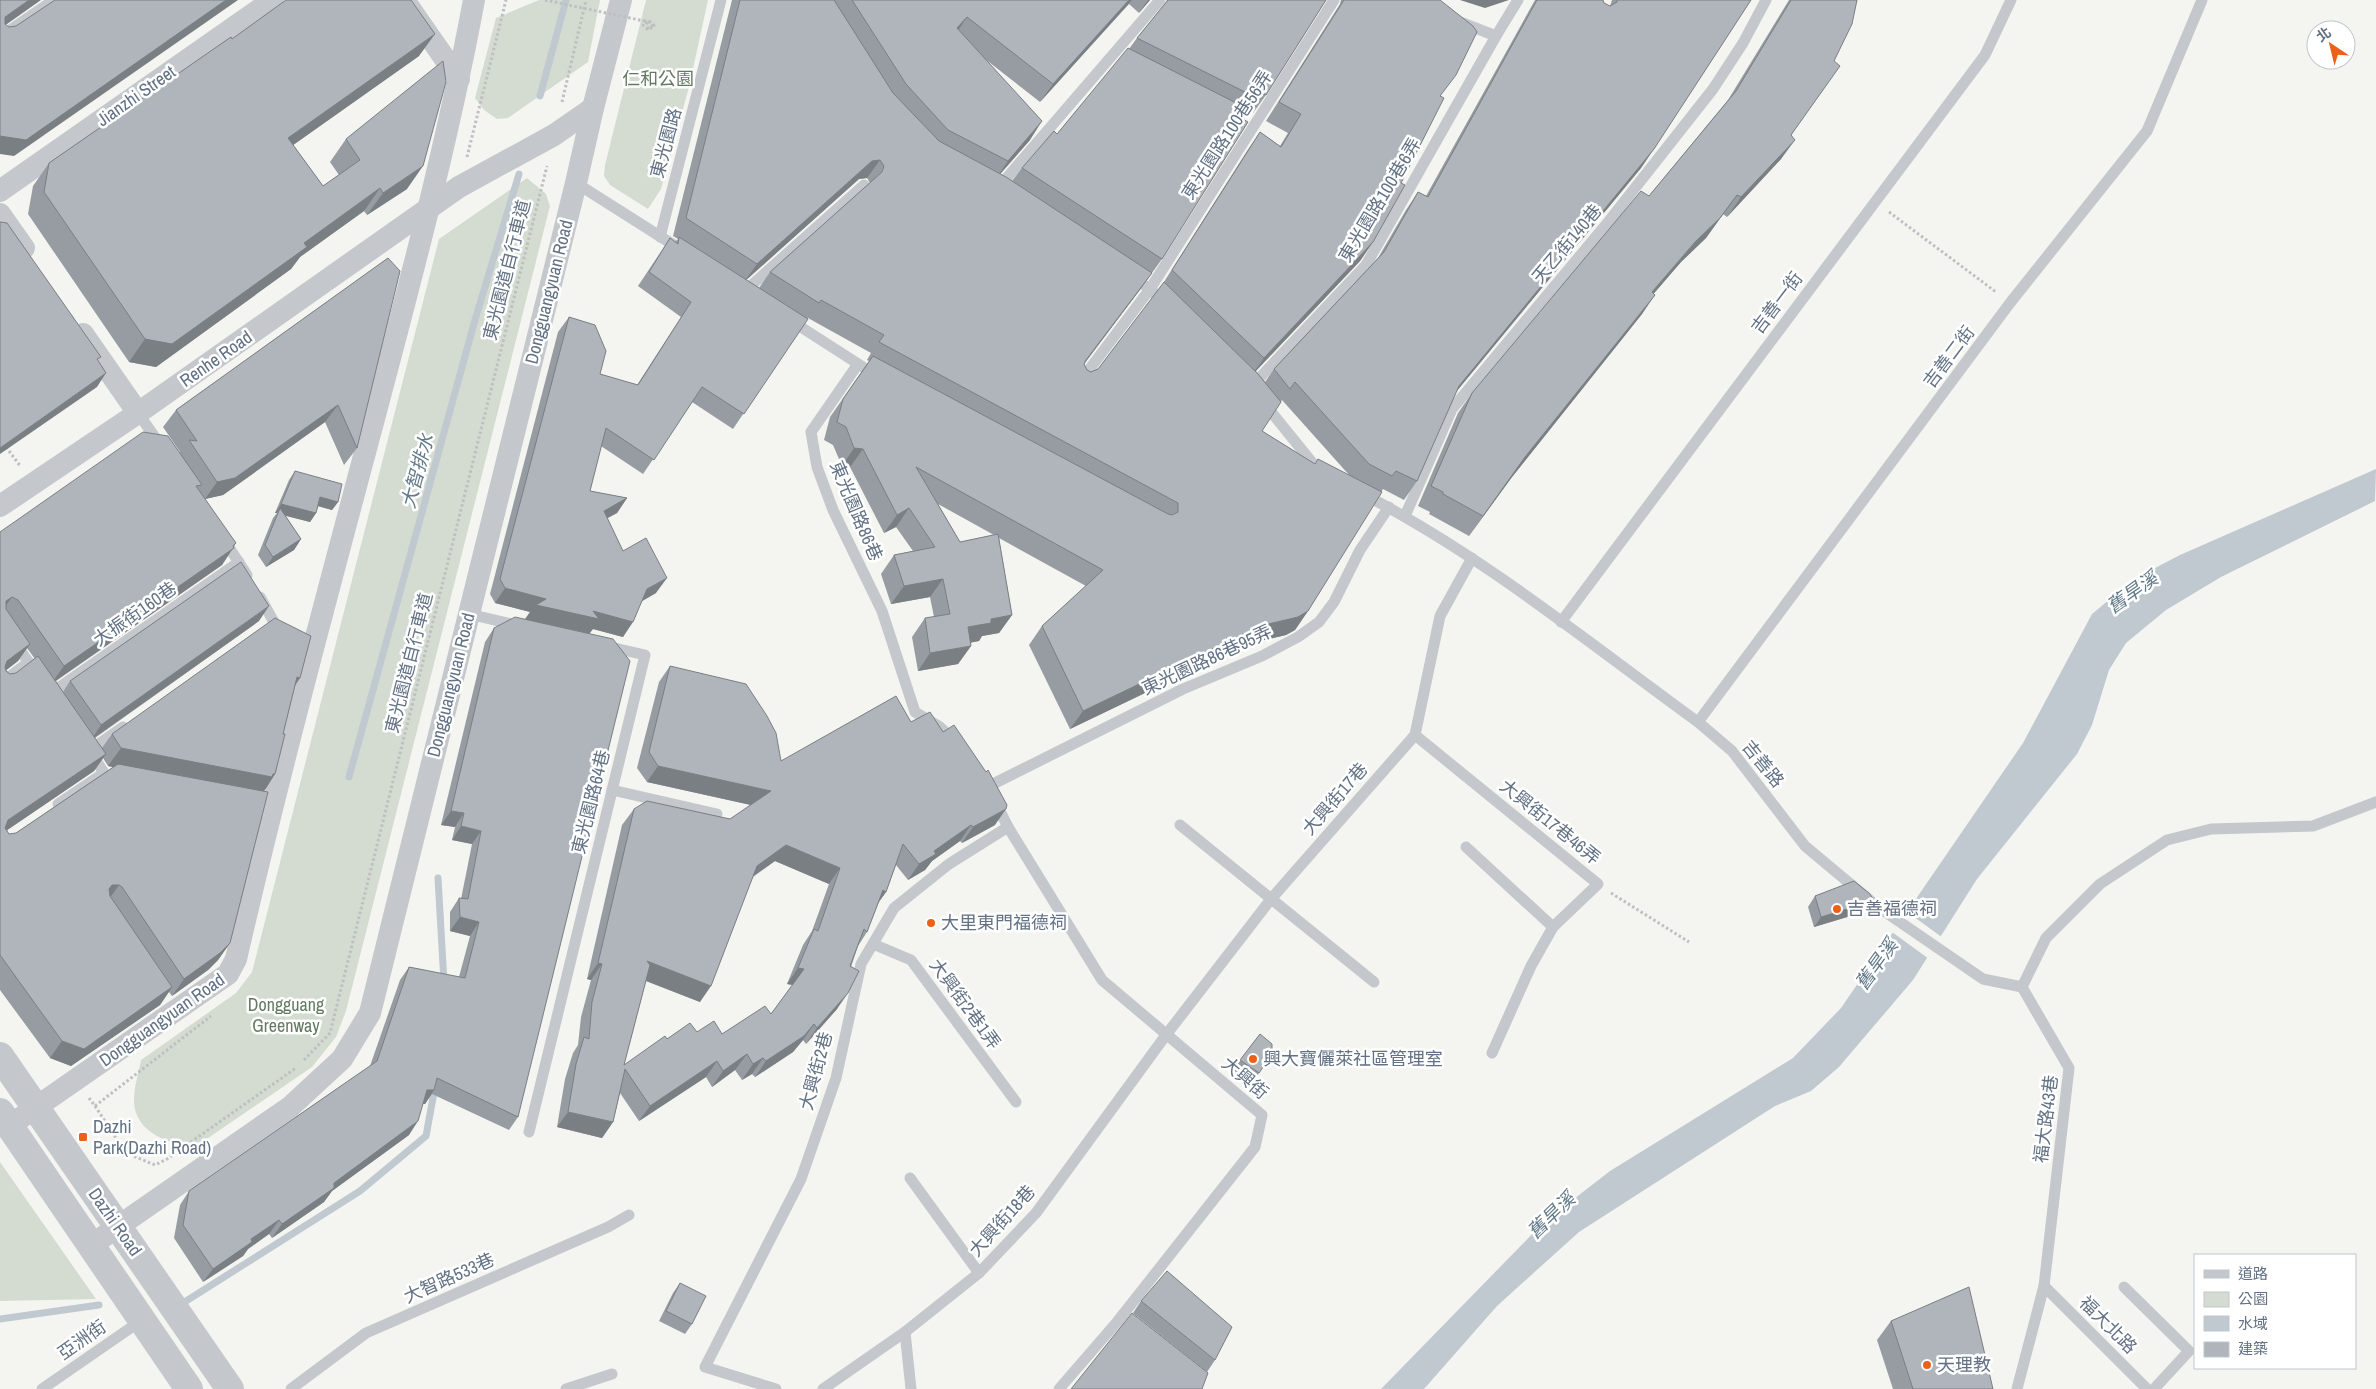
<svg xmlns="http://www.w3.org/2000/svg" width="2376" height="1389" font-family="'Archivo Narrow','Noto Sans TC',sans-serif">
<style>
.green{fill:#d4dcd1}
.water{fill:#c0c9cf}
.pier{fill:#f4f5f0}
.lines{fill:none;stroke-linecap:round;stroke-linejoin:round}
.stream{stroke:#c0c9cf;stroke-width:7}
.path{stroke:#bebfc2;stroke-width:3;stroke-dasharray:2.5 2.5;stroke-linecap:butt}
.service{stroke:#c4c7cb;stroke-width:11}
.minor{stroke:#c4c7cb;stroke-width:22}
.tertiary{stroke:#c4c7cb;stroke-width:28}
.path-bridge{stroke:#bebfc2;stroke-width:3;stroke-dasharray:2.5 2.5;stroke-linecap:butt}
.wall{fill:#969ca1;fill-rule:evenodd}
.shaded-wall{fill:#7a7f83}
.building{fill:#afb5bb;stroke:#7a7f83;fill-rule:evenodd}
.poi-dot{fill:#ed6018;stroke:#fff;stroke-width:2}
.labels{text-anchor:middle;stroke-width:5;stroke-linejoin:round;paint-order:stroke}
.park-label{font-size:18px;fill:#637a61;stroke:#fff}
.street-label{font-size:18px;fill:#627184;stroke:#fff}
.poi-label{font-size:18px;fill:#627184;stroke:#fff;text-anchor:start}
.water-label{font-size:19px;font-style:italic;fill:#627a88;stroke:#fff}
</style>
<rect width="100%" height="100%" fill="#f4f5f0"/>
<g class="green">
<polygon points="539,0 600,0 588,62 508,118 497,119 484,110 475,98 496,18"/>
<polygon points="646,0 708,0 689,87 661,189 648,209 610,185 604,176 605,165"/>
<path d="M527,178L546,194L550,206L346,1011L336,1037L312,1067L195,1147C168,1144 133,1132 134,1099C134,1086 139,1072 141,1060L236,993L252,972L439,239Z"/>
<polygon points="0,1162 96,1299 0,1301"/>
</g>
<polygon class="water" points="2376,469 2375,501 2221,577 2166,610 2126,643 2109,670 2092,725 2077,754 1977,879 1913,980 1839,1067 1811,1091 1775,1106 1579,1232 1497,1306 1424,1389 1381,1389 1543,1223 1610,1171 1793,1058 1841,1008 2023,743 2092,614 2134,579 2180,555"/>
<polygon class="pier" points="1906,911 1943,938 1929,959 1892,932"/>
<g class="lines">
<g class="stream">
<polyline points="540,96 566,0"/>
<polyline points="349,777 475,320 519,174"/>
<polyline points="438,878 444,982"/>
<polyline points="183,1303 360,1191 426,1136 435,1087"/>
<polyline points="0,1319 99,1305"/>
</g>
<g class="path">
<polyline points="646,20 643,25 648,30 654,26 653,23 648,21 646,25 648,28 652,26 649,22"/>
<polyline points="562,102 586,0"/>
<polyline points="467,157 506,0"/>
<polyline points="1889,212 1996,292"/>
<polyline points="0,439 21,467"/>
<polyline points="1611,893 1689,942"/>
<polyline points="304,1060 330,1033 547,166"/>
<polyline points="89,1098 95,1106 211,1016"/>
<polyline points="95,1106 126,1153 155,1165 167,1159 296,1068"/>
</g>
<g class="service">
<polyline points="1460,22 1496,36 1518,0"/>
<polyline points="0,37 54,0"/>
<polyline points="576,183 680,249"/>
<polyline points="998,188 1160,0"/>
<polyline points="660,237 721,0"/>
<polyline points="1132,277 1150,289 1166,305"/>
<polyline points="745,291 864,185"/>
<polyline points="790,320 863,367"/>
<polyline points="858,364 811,432 817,467 833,510 882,611 915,712 940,727 954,740"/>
<polyline points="1079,383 1150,289 1334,0"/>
<polyline points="1251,387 1366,265 1496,36"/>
<polyline points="1264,403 1319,471 1325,474"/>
<polyline points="138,413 161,446"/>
<path d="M1363,494C1483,556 1589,643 1698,722L1732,751L1805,846L1878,907L1983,979L2022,987"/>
<polyline points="1405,516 1452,409 1609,221 1713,89 1743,43 1766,0"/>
<polyline points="223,538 247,575"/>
<polyline points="260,597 280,633"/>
<polyline points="469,614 520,626"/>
<polyline points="0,622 37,674"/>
<polyline points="1561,622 1985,55 2011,0"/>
<polyline points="0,684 29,662"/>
<polyline points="51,693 239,562"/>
<polyline points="1698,722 2010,303 2147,131 2202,0"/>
<polyline points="1415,735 1598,884 1553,927 1531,966 1492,1053"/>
<polyline points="90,750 123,727"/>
<polyline points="90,751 104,773"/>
<polyline points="987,787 1183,689 1262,656 1298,637 1319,622 1334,602 1360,550 1389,507"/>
<polyline points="612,790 717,814"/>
<polyline points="996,803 1008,827 1102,980 1262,1115 1255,1147 1117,1322 1059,1389"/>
<polyline points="58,804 104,773"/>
<polyline points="1180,825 1374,982"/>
<polyline points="1466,847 1553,927"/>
<polyline points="873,944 911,960 1016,1102"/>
<polyline points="2022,987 2046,938 2100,884 2167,840 2211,829 2313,826 2376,802"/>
<polyline points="529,1132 645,655 606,646"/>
<polyline points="910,1178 979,1273"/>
<polyline points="2044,1286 2147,1389"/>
<polyline points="2124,1287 2189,1351 2154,1389"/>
<polyline points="905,1332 911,1389"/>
<polyline points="42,1389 142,1320"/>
<polyline points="291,1389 366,1333 608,1227 629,1215"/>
<polyline points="566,1389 612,1374"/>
<polyline points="776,1389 705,1367 801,1179 836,1078 861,964 894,908 949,864 1008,827"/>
<polyline points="823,1389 905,1332 979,1273 1036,1213 1166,1035 1271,899 1415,735 1440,616 1472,558"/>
<polyline points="2017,1389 2044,1286 2069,1068 2022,987"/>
</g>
<g class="minor">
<polyline points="404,0 459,79"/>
<polyline points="0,191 273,0"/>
<polyline points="0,214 24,248"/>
<polyline points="83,334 138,413"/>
<polyline points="0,506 138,413 459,187 554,135 593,108"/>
<path d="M9,1126L228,974L236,959C277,781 324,606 371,430C409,287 447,145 474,0"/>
<polyline points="90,1246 290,1107 342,1059 370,1013 576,183 593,108 621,0"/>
</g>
<g class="tertiary">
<polyline points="0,1056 230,1389"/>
<polyline points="0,1112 189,1389"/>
</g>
<polyline class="path-bridge" points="545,0 649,22"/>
</g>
<g class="wall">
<path d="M732,0H1150L1139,13L1129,4L1040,102L985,59L1030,140L1000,174L1012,181L1022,168L1057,134L1129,49L1137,38L1166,2L1167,0H1326L1266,95L1253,113L1249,111L1243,119L1162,259L1139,291L1085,363L1084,364L1087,370L1091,372L1098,369L1162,285L1247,151L1260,132L1280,146L1288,133L1266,121L1340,4L1341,0H1440L1441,97L1401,183L1373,242L1360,261L1256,371L1265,382L1274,369L1378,258L1406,210L1418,192L1426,196L1535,0H1603L1604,3L1610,6L1612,0H1751L1641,168L1456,392L1417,481L1404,500L1383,489L1308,611L1295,630L1286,635L1247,644L1070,729L1029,645L1042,626L1086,586L999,538L1012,615L999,633L982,636L979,641L970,643L971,646L958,664L918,671L912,637L925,618L934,617L930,597L891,604L881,574L894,555L913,551L896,527L884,533L850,467L842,466L833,445L824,440L830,417L869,361L867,360L871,353L808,318L733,429L692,402L643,474L601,446L590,491L627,498L617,513L607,518L623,551L656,593L642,601L623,637L593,629L589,634L518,1117L509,1130L432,1094L425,1104H423L409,1135L332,1191L324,1202L272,1238L269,1234L248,1249L243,1256L203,1282L174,1238L180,1205L189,1191L370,1066L400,980L409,967L459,977L470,936L450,931V912L459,898L461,899L472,844L452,840L455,827L441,825L485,642L494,628L526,619L530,612L495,603L490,594L558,332L569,317L600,374L637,385L681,317L638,286L670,238L675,242L678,239L673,236ZM867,178L870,183L770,272L759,288L746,280L859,179ZM1282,400L1350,476L1315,464L1262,431ZM938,504L994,535L960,542Z"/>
<polygon points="1789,0 1857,0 1791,136 1781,159 1727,217 1723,214 1706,238 1681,262 1654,293 1642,314 1512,477 1469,536 1429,514 1430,512 1418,506 1458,413 1472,393 1649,196 1728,100"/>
<polygon points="232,39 419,56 293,145 323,186 339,175 330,162 346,139 407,189 367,215 364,211 300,257 291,269 156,367 129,362 28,214 33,186 49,163"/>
<path d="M388,258L357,448L344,465L325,422L223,495L205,499L199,489L234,547L222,565L56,681L63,692L70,681L259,621L95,738L102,748L112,734L300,678L295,686L283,734L275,774L264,791L230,943L218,960L208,970L172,996L169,992L160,1005L71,1066L50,1058L0,990V532L180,453V452L163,427L176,410ZM27,648L35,659L16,673L10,674L6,670L18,661ZM103,758L108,766L113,767L16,833L9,834L7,830L94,771Z"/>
<polygon points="295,471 338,502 332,510 318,506 316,513 310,522 285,515 301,539 294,550 266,567 258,555 273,518 277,513 275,513 289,480"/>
<path d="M670,666L781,761L911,722L995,825L962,843L960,841L932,861L925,870L908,880L896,865L886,892L879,902L867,932L858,946L837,1009L806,1044L803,1040L793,1052L755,1077L752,1074L742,1080L735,1070L712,1087L706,1077L639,1121L620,1093L613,1122L602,1138L557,1127L565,1079L573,1053L578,1045L581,1017L591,980L587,979L622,825L634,809L730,819L751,805L647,782L637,768L659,682ZM775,861L829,884L812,931L803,945L787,984L793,985L771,1014L722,1034L697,1032L667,1039L624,1065L646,981L700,1002L753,877Z"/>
<polygon points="1815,896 1874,901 1867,911 1814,927 1808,907"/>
<polygon points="1260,1034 1259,1073 1252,1083 1233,1070"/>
<polygon points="680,1283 692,1324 685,1334 659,1321 673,1293"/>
<polygon points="1141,1301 1215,1360 1207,1372 1133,1313"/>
<polygon points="1891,1321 1993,1389 1893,1389 1877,1340"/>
</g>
<g class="shaded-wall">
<polygon points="29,0 41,0 0,29 5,17"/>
<polygon points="226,0 238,0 14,156 0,154 0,136"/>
<polygon points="1129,0 1132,0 1040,102 1053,84"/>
<polygon points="1148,0 1150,0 1139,13"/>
<polygon points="1460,0 1509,0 1485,8"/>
<polygon points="967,17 955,35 957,28"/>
<polygon points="435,34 419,56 272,160 288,138"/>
<polygon points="1042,121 1030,140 995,180 1008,161"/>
<polygon points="1795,140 1781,159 1727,217 1741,197"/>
<polygon points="1654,149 1641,168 1446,404 1459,386"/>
<polygon points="880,160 867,178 859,179 744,282 757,264 872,161"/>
<polygon points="423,166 407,189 367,215 383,193"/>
<polygon points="380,188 364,211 300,257 291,269 156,367 129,362 145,339 304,243"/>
<polygon points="1737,195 1706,238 1681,262 1638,312 1652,292"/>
<polygon points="1373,242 1360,261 1251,376 1264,358"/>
<polygon points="1152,273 1139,291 1073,378 1086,360"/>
<polygon points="1655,295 1642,314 1512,477 1469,536 1525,457"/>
<polygon points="106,373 97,387 0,454 0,448"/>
<polygon points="338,405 325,422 223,495 205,499 217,482"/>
<polygon points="854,448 863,449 850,467 842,466"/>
<polygon points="320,497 338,502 332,510 314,505"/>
<polygon points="627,498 617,513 593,526 604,511"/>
<polygon points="281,504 316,513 310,522 278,514 280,508 277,513 275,513"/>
<polygon points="909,508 896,527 884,533 897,515"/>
<polygon points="301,539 294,550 266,567 273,557"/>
<polygon points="236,543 222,565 51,684 64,666"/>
<polygon points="667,578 656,593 637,604 647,589"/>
<polygon points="943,579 930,597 891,604 904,586"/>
<polygon points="505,588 593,611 633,622 623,637 593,629 589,634 525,619 530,612 495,603"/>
<polygon points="12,597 0,614 6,601"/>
<polygon points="269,606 259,621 91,740 101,725"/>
<polygon points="1308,611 1295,630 1286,635 1247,644 1070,729 1083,711 1260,626"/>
<polygon points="1012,615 999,633 982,636 979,641 955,645 968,627 991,619"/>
<polygon points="30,644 18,661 0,675 7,661"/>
<polygon points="971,646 958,664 918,671 930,653"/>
<polygon points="297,677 300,678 287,696"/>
<polygon points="121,748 275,774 263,793 259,795 108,766"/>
<polygon points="106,754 94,771 0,835 8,820"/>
<polygon points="658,766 771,791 760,807 647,782"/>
<polygon points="1006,809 995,825 962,843 973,827"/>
<polygon points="451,811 464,813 455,827 441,825"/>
<polygon points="971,825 960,841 932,861 925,870 908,880 919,864 934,851"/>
<polygon points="461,826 481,831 472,844 452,840"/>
<polygon points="786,845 840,868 829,884 775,861 746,881 757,866"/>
<polygon points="112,885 119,885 107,902 109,889"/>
<polygon points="883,890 886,892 875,907"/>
<polygon points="1874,901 1867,911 1814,927 1821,917"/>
<polygon points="460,917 479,922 470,936 450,931"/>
<polygon points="230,943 218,960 208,970 172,996 184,979"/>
<polygon points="647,961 711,986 700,1002 636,977"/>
<polygon points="598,963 602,964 591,980 587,979"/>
<polygon points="798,968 804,969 793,985 787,984"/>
<polygon points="172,987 160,1005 71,1066 50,1058 62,1041"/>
<polygon points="848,993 837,1009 806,1044 817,1028"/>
<polygon points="814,1024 803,1040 793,1052 755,1077 766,1061"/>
<polygon points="747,1054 735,1070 712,1087 723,1071"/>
<polygon points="763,1058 752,1074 742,1080 753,1064"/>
<polygon points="717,1061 706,1077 639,1121 650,1106"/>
<polygon points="427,1090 434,1090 425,1104 418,1104"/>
<polygon points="568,1112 613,1122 602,1138 557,1127"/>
<polygon points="418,1121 409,1135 332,1191 324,1202 272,1238 282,1224 334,1183"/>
<polygon points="279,1220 269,1234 248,1249 243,1256 203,1282 213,1269 251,1239"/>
</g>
<g class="building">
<polygon points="0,0 29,0 5,17 5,24 9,27 16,26 55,0 226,0 26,140 0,136"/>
<polygon points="286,0 411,0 435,34 288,138 323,186 360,160 346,139 443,61 446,82 423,166 383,193 380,188 304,243 307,247 172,344 145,339 44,192 49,163 231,37 232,39"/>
<polygon points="740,0 834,0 893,93 939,141 1006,177 1152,273 1086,360 1084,364 1087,370 1091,372 1098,369 1164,282 1258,374 1281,402 1262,431 1315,464 1318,459 1382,492 1308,611 1298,617 1260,626 1083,711 1042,626 1103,570 916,467 960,542 998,534 1012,615 991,619 991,623 968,627 971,646 930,653 925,618 950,614 943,579 904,586 894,555 935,547 909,508 897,515 863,449 854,448 846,427 837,422 843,399 873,356 1168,514 1172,515 1178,512 1178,503 879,342 884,335 821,300 819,303 770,272 882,172 884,166 880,160 872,161 757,264 686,218"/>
<polygon points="852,0 1129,0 1053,84 967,17 957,28 1042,121 1008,161 948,130 906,84"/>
<polygon points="1168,0 1326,0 1266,95 1261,93 1257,98 1137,38"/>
<polygon points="1344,0 1440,0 1473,26 1477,32 1456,75 1440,96 1444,98 1401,183 1405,185 1373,242 1264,358 1172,270 1260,132 1281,147 1301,114 1279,102"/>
<polygon points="1537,0 1603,0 1604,3 1610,6 1617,2 1617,0 1751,0 1654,149 1459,386 1417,481 1396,471 1392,476 1369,464 1295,382 1290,389 1274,369 1384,252 1418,192 1428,197"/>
<polygon points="1791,0 1857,0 1852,24 1834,61 1840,66 1791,135 1795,140 1741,197 1737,195 1720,218 1695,242 1652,292 1655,295 1525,457 1483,516 1443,494 1443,492 1431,486 1472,393 1641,191 1649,196 1736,91"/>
<polygon points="1128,48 1250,110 1243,119 1248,122 1162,259 1022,168 1054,131 1057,134"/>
<polygon points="0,222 7,223 101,357 97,359 106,373 0,448"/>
<polygon points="679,237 808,319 744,414 702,387 654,460 606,428 590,491 627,498 604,511 623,551 646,538 667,578 647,589 633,622 593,611 599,619 536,605 546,599 505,588 500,579 569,317 595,325 606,351 600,374 638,385 691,302 649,272 670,238 678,244"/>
<polygon points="388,258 400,271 357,448 338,405 235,478 217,482 189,440 197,441 176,410"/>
<polygon points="143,432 168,436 202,485 196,486 236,543 233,546 234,548 64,666 18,600 12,597 6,601 6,609 30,644 7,661 5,667 6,671 10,674 16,673 38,656 106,754 8,820 5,828 9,834 16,833 118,764 268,792 230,943 220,953 184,979 122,887 119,885 112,885 109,889 110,896 172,987 84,1049 62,1041 0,955 0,532"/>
<polygon points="295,471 342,484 338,502 320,497 316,513 281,504"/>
<polygon points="280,508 301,539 273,557 265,545"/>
<polygon points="241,562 269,606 101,725 70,681"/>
<polygon points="515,617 613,639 630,661 518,1117 437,1078 434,1090 427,1090 418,1121 334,1183 334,1188 282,1224 279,1220 251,1239 252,1242 213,1269 183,1225 189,1191 377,1061 409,967 465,978 479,922 460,917 459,898 468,899 481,831 461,826 464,813 451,811 494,628"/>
<polygon points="275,618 311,636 300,678 297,677 283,734 285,734 275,774 273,774 272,777 121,748 112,734"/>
<path d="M670,666L746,684L767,716L776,733L781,761L896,696L911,722L930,712L943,732L954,725L986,772L988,770L1007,805L1006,809L973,827L971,825L934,851L936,854L919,864L903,844L886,892L883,890L867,932L864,929L850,966L859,971L848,993L817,1028L814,1024L804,1036L766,1061L763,1058L753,1064L747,1054L723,1071L717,1061L650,1106L625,1069L613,1122L568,1112L576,1064L584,1037L589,1039L592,1002L602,964L598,963L634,809L647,801L730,819L771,791L658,766L649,752ZM786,845L840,868L818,931L814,929L798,968L804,969L771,1014L765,1006L722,1034L714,1021L697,1032L690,1023L667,1039L665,1036L624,1065L650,965L647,961L711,986L757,866Z"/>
<polygon points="1854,881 1870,894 1874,901 1821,917 1815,896"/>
<polygon points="1260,1034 1272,1044 1272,1054 1259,1073 1240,1060"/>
<polygon points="1167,1271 1232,1327 1215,1360 1141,1301"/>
<polygon points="680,1283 706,1296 692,1324 666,1311"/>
<polygon points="1969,1287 1993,1389 1913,1389 1891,1321"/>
<polygon points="1132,1313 1208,1373 1202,1389 1071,1389"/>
</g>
<g class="poi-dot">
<circle cx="1837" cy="909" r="5"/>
<circle cx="931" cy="923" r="5"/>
<circle cx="1253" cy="1059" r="5"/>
<rect x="78" y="1132" width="10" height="10" rx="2.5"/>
<circle cx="1927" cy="1365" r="5"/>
</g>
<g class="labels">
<g class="park-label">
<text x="658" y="85">仁和公園</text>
<text x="286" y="1011">Dongguang<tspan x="286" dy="21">Greenway</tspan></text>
</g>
<g class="street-label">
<text transform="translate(136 96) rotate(-35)" y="6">Jianzhi Street</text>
<text transform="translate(1227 135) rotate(-57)" y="6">東光園路100巷56弄</text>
<text transform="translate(666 143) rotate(-75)" y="6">東光園路</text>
<text transform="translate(1380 200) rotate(-59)" y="6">東光園路100巷6弄</text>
<text transform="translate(1567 244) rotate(-50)" y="6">天乙街140巷</text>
<text transform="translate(507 270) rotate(-76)" y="6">東光園道自行車道</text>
<text transform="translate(549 292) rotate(-76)" y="6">Dongguangyuan Road</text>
<text transform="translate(1777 303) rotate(-53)" y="6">吉善一街</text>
<text transform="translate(1949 357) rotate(-53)" y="6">吉善二街</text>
<text transform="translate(216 359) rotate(-35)" y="6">Renhe Road</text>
<text transform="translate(856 511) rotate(67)" y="6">東光園路86巷</text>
<text transform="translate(135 614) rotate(-35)" y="6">大振街160巷</text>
<text transform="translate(1207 660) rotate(-25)" y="6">東光園路86巷95弄</text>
<text transform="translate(409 663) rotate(-76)" y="6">東光園道自行車道</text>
<text transform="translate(451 685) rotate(-76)" y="6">Dongguangyuan Road</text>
<text transform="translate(1763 764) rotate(51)" y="6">吉善路</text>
<text transform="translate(1335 799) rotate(-49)" y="6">大興街17巷</text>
<text transform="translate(591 802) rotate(-76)" y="6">東光園路64巷</text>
<text transform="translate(1550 822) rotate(39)" y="6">大興街17巷46弄</text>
<text transform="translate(965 1004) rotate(54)" y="6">大興街2巷1弄</text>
<text transform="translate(162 1020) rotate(-35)" y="6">Dongguangyuan Road</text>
<text transform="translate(816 1071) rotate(-75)" y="6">大興街2巷</text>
<text transform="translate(1245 1078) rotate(40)" y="6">大興街</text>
<text transform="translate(2046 1119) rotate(-83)" y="6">福大路43巷</text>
<text transform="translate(1002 1221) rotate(-48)" y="6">大興街18巷</text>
<text transform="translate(115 1222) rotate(55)" y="6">Dazhi Road</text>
<text transform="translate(449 1278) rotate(-24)" y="6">大智路533巷</text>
<text transform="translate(2108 1325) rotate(45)" y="6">福大北路</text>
<text transform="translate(82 1340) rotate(-35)" y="6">亞洲街</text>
</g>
<g class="poi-label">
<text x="1847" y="915">吉善福德祠</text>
<text x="941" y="929">大里東門福德祠</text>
<text x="1263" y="1065">興大寶儷萊社區管理室</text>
<text x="93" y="1133">Dazhi<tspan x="93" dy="21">Park(Dazhi Road)</tspan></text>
<text x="1937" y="1371">天理教</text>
</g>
<g class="water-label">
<text transform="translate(417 471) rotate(-75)" y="7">大智排水</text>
<text transform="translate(2132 592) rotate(-35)" y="7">舊旱溪</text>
<text transform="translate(1876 964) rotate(-54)" y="7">舊旱溪</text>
<text transform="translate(1551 1215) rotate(-44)" y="7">舊旱溪</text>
</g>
</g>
<rect x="2194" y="1254" width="162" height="115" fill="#ffffff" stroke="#c0c6ce"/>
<rect x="2204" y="1270" width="25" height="8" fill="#c4c7cb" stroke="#c0c6ce"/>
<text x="2238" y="1279" font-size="15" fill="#627184">道路</text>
<rect x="2204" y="1292" width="25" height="15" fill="#d4dcd1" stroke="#c0c6ce"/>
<text x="2238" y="1304" font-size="15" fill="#627184">公園</text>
<rect x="2204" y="1316" width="25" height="15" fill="#c0c9cf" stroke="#c0c6ce"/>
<text x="2238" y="1329" font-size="15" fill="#627184">水域</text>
<rect x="2204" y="1342" width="25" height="15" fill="#afb5bb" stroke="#c0c6ce"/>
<text x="2238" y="1354" font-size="15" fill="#627184">建築</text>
<g transform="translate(2331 45) rotate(325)"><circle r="24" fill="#ffffff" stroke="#c0c6ce"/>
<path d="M0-4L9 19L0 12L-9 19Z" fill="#ed6018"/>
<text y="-8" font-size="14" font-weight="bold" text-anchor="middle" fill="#627184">北</text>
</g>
</svg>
